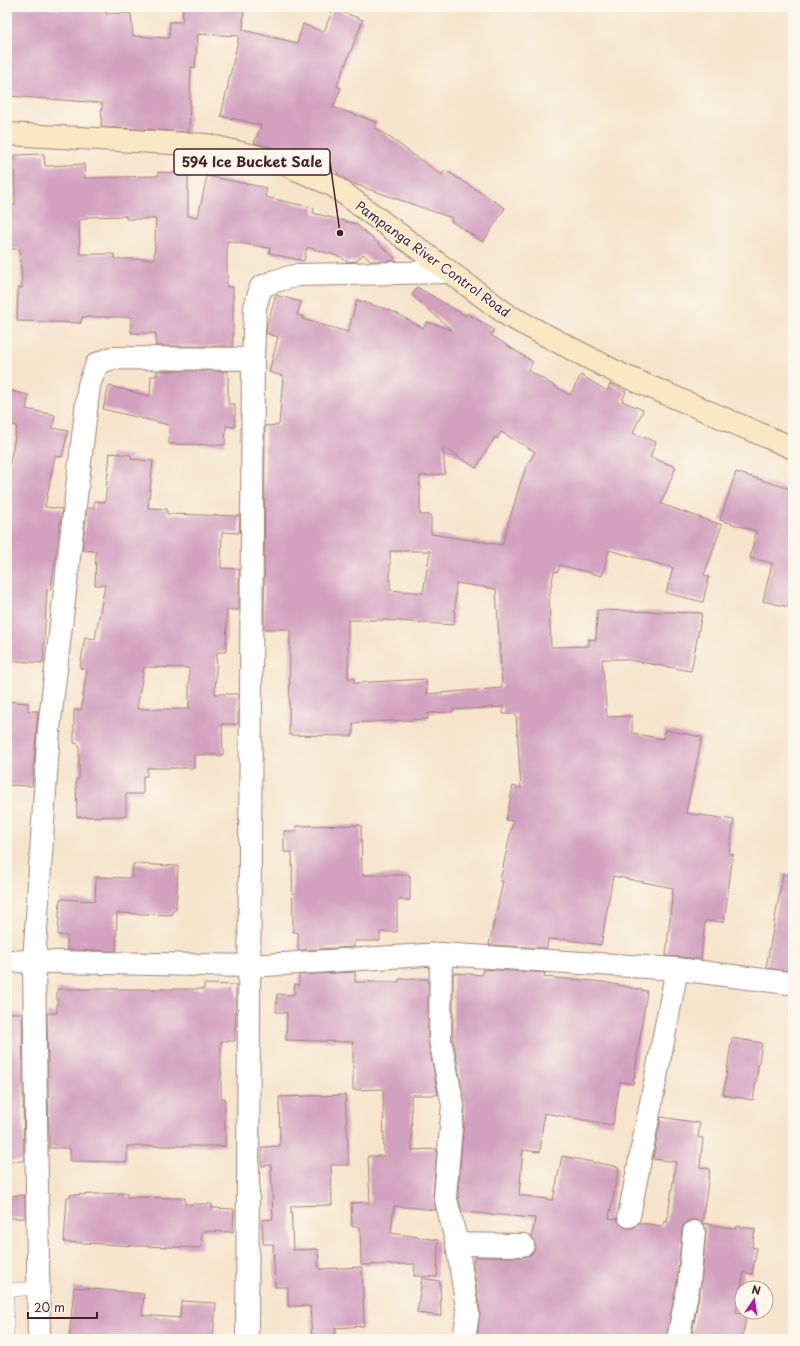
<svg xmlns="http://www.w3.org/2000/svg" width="800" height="1346" font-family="'Playpen Sans',sans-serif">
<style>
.building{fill:#d3a1c0;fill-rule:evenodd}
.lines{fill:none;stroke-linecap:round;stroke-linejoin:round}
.lane-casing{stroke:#a0827c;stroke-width:14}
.street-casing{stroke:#a0827c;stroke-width:24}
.secondary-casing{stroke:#a0827c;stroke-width:24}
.lane{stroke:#fff;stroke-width:13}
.street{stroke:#fff;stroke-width:22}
.secondary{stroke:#fae7c3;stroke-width:22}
.labels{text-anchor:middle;stroke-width:3;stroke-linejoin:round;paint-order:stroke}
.street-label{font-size:13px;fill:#4a1f2b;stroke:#fbf7ec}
.leader{fill:none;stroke:#4a1f2b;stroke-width:1.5}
.callout-dot{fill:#4a1f2b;stroke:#fbf7ec;stroke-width:1.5}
.callout{fill:#fbf7ec;stroke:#4a1f2b;stroke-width:1.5}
.callout-label{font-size:14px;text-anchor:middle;font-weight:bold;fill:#4a1f2b}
</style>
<rect width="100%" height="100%" fill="#fbf7ec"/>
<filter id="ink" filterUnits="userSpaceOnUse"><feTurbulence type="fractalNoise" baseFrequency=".025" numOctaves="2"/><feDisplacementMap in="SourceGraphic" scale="8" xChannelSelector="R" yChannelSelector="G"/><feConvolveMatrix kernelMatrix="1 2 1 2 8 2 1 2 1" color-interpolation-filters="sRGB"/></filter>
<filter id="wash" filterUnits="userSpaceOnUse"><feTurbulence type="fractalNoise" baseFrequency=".012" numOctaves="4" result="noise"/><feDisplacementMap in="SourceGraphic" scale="16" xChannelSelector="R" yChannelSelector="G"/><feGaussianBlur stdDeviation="0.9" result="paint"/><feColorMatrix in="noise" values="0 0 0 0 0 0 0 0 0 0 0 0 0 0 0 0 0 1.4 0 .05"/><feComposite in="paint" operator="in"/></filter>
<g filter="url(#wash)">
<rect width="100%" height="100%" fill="#f6e4cc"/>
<g id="blocks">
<g class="building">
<polygon points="7,7 107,10 106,14 131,13 133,36 169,38 170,22 182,22 183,7 244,7 243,30 297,43 303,24 324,32 333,8 363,20 337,86 341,88 333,107 377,122 375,127 442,175 445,170 505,208 483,242 451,221 452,218 351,183 337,174 338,172 286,151 254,143 261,125 221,116 239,36 198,34 195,68 191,67 189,132 101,127 102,103 7,96"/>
<path d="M44,154L45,166L84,164L85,178L158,176V172L188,174V216L198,217L207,176L267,188L265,197L314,208L313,213L356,224L395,258L392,261H371L363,254L357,261L347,262L341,257L307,247L304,261L269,253L270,248L227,241V287H233V346H156V333H131V317H82L81,323L17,321L18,288H22L20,249H7V205H15L14,155ZM126,216V219H156L154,259H115L114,254H80L79,220L87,219L86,217Z"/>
<path d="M417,287L466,316L467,313L494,330L491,335L533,362L528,370L570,395L581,375L607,391L610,384L626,392L622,401L643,410L633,433L656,442L650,457L676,467L661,504L722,525L704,575L709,576L703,602L666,593L673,568L609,550L602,576L560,565L558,572L554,571L549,598L551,647L589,646V639L596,640L597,610L702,613L691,671L623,659H602L607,717L632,716V733L663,739L665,730L702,737L686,813L734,820L729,854H733L724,922L705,921L701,959L666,956L673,888L613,876L601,945L562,939V940L548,939L547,948L489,945L503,881H500L513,821L506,820L513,786L521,788L516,714H503V707L453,710V712L428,713V719L353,723V736L289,735L290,629H264L265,426L279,425L283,376L269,372L278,337L266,333L267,325L276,295L301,302L297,315L303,316L302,319L348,332L357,300L392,311L423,328L427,322L452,330L412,295ZM501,432L535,452L527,465L520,484L502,545L431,534V515H420V476L445,474L443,447L476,468L495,437L497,439ZM390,551H430L423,593L390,590ZM456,583L496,589L502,688L427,694L426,679L354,683V678H348V620H384L454,625Z"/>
<polygon points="157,371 228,371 228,404 235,404 235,427 226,426 225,445 169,444 169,425 103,409 109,386 150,396 151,376 157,376"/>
<polygon points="7,390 29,395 26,409 55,415 52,428 68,431 62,457 55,456 45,507 62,509 51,589 47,589 43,663 7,660 7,479 17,426 7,424"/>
<path d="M110,453L131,455V459L153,461L148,508L167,509V514L240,516L239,533L222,532L221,568L239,569V610H227L226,652H217L215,694H238V724H222L223,755H194V768H147V776H143V794H126V816L77,817L76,779H79V744L74,743V710H81L87,670L80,668L85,637L95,639L105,585H95L96,551L82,550L87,508H94V501L105,502ZM144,667L189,668V709H137Z"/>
<polygon points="736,472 793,490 793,608 763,601 772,563 750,558 756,531 720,520"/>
<polygon points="7,701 28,703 28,711 38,711 32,786 7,785 9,726 7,726"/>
<polygon points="361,825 362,875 410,875 410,900 397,900 397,932 380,932 380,941 354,941 354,947 298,950 298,932 293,932 292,852 284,852 284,831 296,831 296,826"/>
<polygon points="133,864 178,866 176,910 173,910 172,915 117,913 116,951 67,950 67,936 58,935 60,899 95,901 96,877 132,878"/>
<polygon points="783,874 793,875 793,972 766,968"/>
<polygon points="483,969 545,973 544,977 603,982 647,991 633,1084 620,1082 613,1125 544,1113 540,1152 523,1150 519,1195 553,1200 562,1156 619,1167 609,1218 617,1219 621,1225 627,1228 633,1228 639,1223 663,1226 664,1221 667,1222 676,1162 653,1159 661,1117 700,1123 698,1137 703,1138 700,1167 710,1169 702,1222 696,1220 689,1220 684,1224 682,1230 677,1281 666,1339 600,1339 566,1335 566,1339 477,1339 480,1312 473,1264 474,1257 523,1257 529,1256 533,1252 535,1246 532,1237 535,1218 462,1212 458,1195 465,1106 453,1039 453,973 482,975"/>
<polygon points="355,972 355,982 399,982 399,979 428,979 428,1040 438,1095 411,1095 412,1150 437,1149 433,1195 436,1210 394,1206 391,1233 438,1240 437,1277 414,1276 415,1264 361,1265 360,1227 352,1227 351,1203 370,1202 368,1156 384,1156 383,1089 353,1090 353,1042 286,1040 287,1013 276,1012 277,994 294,995 295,984 299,985 299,975"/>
<polygon points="204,984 236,985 235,1041 221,1041 221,1098 225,1098 225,1146 127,1146 127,1162 70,1161 70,1148 49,1148 47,1013 57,1013 57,989 204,989"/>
<polygon points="7,1013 22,1013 24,1161 9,1161 9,1127 7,1127"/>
<polygon points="732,1038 762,1043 753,1100 723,1095"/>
<polygon points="345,1095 349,1165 331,1165 332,1205 291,1206 293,1250 318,1249 319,1269 362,1267 364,1326 335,1328 336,1339 312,1339 310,1306 288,1306 288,1287 275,1287 273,1244 263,1244 262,1220 273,1219 271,1165 262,1166 262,1147 280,1146 279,1097"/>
<polygon points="127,1193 127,1197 185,1198 185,1204 212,1204 212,1208 234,1209 233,1232 202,1231 201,1248 139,1246 64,1242 67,1197 71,1197 70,1195"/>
<polygon points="25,1195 25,1218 7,1218 7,1196"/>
<polygon points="702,1223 736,1229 737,1226 755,1229 752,1247 757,1248 752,1274 744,1272 736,1312 747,1313 742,1339 691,1339 701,1285 706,1233 706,1227"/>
<polygon points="422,1278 440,1281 441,1316 417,1313"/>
<polygon points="74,1287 144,1294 142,1315 180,1318 181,1301 216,1303 213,1339 69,1338"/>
</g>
</g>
</g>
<g filter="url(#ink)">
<use href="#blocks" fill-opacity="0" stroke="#a0827c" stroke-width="1"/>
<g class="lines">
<g class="lane-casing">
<polyline id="lane" points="7,1339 7,1293 10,1290 38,1288"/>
</g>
<g class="street-casing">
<g id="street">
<polyline points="441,954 440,1040 453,1105 445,1196 457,1244 523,1245"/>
<polyline points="7,961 250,966 441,954 677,969 788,983"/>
<polyline points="629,1216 677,969"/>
<polyline points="457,1244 468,1314 464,1339"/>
<polyline points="39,1339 34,962 49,729 89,385 97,364 112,358 253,359"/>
<polyline points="247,1339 253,359 255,307 261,287 275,281 298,275 448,272"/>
<polyline points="678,1339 689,1283 694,1232"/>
</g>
</g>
<g class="secondary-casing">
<polyline id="secondary" points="7,134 207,145 280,162 334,186 509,316 620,374 793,448"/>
</g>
<use href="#lane" class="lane"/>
<use href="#street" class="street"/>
<use href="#secondary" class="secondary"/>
</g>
</g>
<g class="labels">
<g class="street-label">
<text transform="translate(433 259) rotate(36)" y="5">Pampanga River Control Road</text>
</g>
</g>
<path class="leader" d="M340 233L330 162"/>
<circle class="callout-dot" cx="340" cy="233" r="4"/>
<rect class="callout" x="174" y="149" width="156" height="26" rx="4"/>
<g class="callout-label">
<text x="252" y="167">594 Ice Bucket Sale</text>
</g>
<rect width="800" height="1346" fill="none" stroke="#fbf7ec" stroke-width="24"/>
<g transform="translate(754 1300) rotate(13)"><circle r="19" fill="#fbf7ec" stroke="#b4a19f"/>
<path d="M0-3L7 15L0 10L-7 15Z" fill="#b5179e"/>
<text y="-6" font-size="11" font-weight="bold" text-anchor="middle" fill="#4a1f2b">N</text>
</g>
<path d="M28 1312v6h69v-6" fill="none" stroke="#4a1f2b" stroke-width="2"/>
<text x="34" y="1312" font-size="12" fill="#4a1f2b" stroke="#fbf7ec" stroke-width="3" paint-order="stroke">20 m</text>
</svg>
